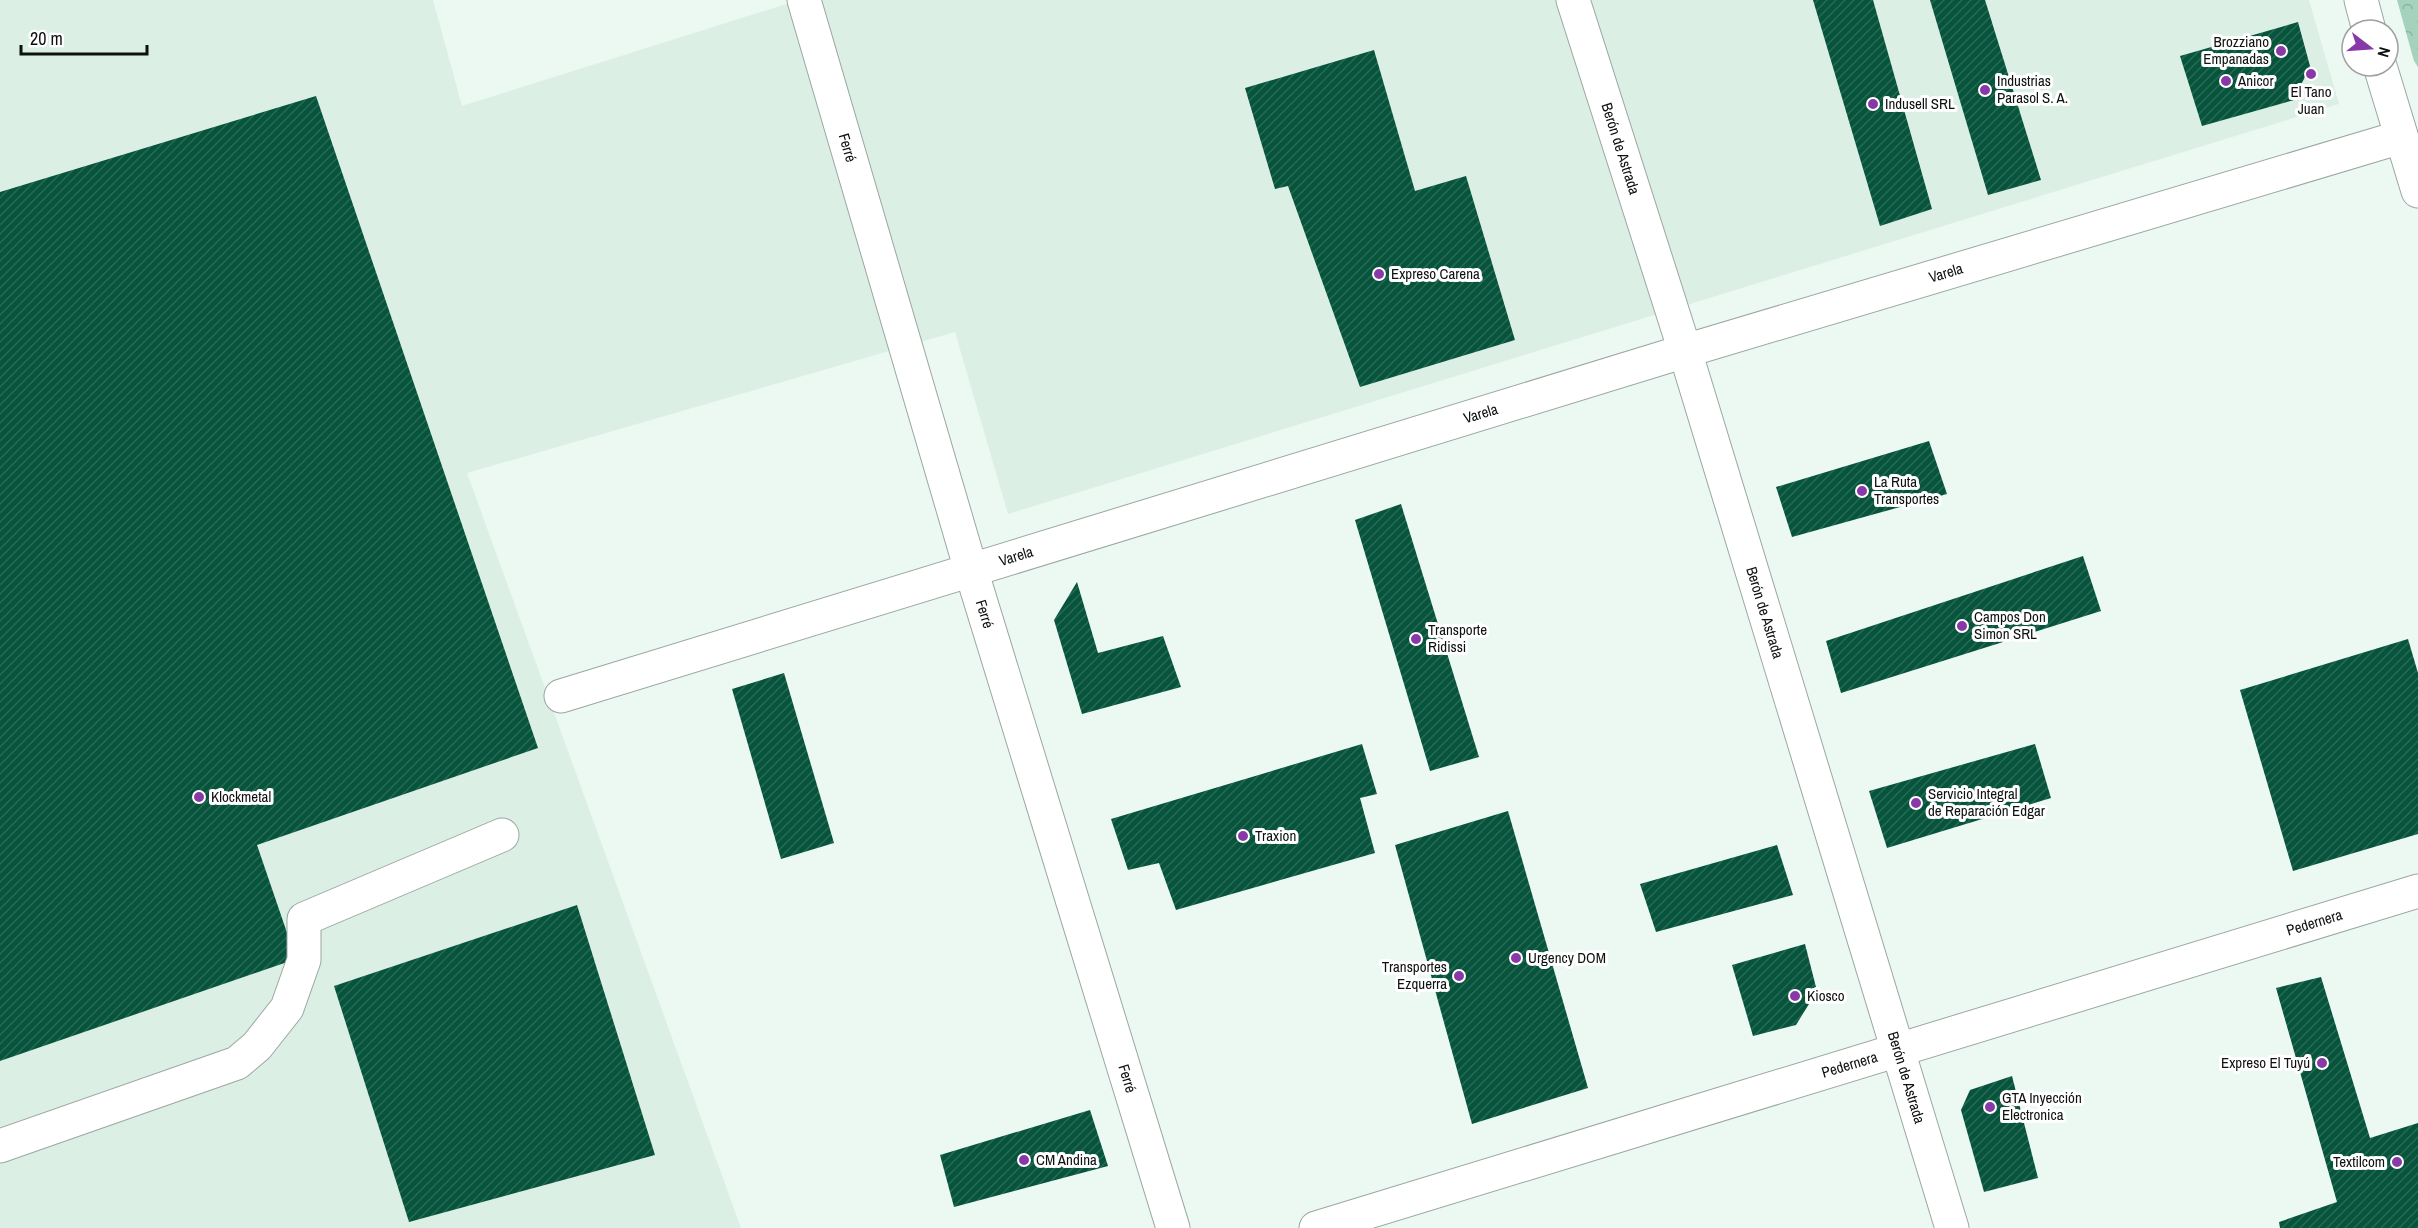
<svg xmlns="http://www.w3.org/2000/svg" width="2418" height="1228" font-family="'Archivo Narrow',sans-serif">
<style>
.built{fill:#dbefe5}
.forest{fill:url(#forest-crowns)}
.building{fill:url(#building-hatch)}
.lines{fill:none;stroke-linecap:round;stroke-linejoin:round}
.minor-casing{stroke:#9ba7a2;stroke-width:35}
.major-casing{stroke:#9ba7a2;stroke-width:35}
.minor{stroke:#fff;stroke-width:33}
.major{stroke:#fff;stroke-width:33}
.poi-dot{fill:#8938a7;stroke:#fff;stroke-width:2}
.labels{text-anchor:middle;stroke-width:6;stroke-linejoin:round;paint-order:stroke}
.poi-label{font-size:15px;fill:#0d110f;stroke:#fff;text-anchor:start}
.street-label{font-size:15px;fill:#0d110f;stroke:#fff}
</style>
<defs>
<pattern id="forest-crowns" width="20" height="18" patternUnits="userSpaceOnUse" patternTransform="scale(1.5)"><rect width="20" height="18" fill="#a4d2bd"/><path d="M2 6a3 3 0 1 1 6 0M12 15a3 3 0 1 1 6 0" fill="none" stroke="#8cb3a1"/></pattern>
<pattern id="building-hatch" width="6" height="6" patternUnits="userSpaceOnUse" patternTransform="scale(1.5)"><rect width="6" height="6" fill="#06543c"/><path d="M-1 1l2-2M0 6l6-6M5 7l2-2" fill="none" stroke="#296855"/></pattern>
</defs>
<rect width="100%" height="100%" fill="#ecf8f2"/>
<polygon class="built" points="0,0 433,0 462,106 799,0 2309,0 2339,104 1008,514 955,332 467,473 741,1228 0,1228"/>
<polygon class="forest" points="2397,0 2418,0 2418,67 2414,61"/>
<g class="building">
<polygon points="1813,0 1873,0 1932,209 1880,226"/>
<polygon points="1930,0 1985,0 2041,180 1988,195"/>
<polygon points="2298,22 2310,66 2294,100 2202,126 2180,56"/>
<polygon points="1374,50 1415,191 1466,176 1515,340 1360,387 1288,186 1275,189 1245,88"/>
<polygon points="316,96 538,748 257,845 296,959 0,1061 0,192"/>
<polygon points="1929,441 1947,494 1792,537 1776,487"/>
<polygon points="1401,504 1479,757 1430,771 1355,520"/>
<polygon points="2083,556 2101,611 1841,693 1826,641"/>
<polygon points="1077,582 1098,653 1163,636 1181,687 1082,714 1054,620"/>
<polygon points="2408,639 2418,673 2418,834 2293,871 2240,690"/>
<polygon points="784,673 834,843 781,859 732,689"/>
<polygon points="1362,744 1377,794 1360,798 1375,853 1176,910 1159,863 1128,870 1111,819"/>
<polygon points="2035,744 2051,798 1887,848 1869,791"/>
<polygon points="1508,811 1588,1088 1472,1124 1395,845"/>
<polygon points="1777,845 1793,895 1656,932 1640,884"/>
<polygon points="577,905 655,1155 409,1222 334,986"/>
<polygon points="1805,944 1817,991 1796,1025 1753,1036 1732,965"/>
<polygon points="2321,977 2370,1138 2418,1123 2418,1228 2280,1228 2279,1222 2337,1202 2276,988"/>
<polygon points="2012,1076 2038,1178 1984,1192 1961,1110 1970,1090"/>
<polygon points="1090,1110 1108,1166 954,1207 940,1155"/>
</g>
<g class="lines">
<g class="minor-casing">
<g id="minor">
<path id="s1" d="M804,0L971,570L1173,1228"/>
<path id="s2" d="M1573,0L1685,351L1952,1228"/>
<path id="s3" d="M561,696L1685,351L2401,137"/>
<polyline points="0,1146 237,1063 257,1046 287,1008 304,960 304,919 502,835"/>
<path id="s4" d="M1316,1228L2418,891"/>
</g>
</g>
<g class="major-casing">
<g id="major">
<polyline points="2361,0 2369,30"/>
<polyline points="2380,66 2418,191"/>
</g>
</g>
<use href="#minor" class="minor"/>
<use href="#major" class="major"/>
</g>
<g class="poi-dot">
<circle cx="2281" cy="51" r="6"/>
<circle cx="2311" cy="74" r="6"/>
<circle cx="2226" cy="81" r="6"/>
<circle cx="1985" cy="90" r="6"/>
<circle cx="1873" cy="104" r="6"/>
<circle cx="1379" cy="274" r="6"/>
<circle cx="1862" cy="491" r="6"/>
<circle cx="1962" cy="626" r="6"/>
<circle cx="1416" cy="639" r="6"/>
<circle cx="199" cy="797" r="6"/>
<circle cx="1916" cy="803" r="6"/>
<circle cx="1243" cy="836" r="6"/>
<circle cx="1516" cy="958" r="6"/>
<circle cx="1459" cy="976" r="6"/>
<circle cx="1795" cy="996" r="6"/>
<circle cx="2322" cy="1063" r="6"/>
<circle cx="1990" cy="1107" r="6"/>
<circle cx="1024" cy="1160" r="6"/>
<circle cx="2397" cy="1162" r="6"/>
</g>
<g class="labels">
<g class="poi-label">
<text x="2269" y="47" text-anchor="end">Brozziano<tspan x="2269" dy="17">Empanadas</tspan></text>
<text x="1997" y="86">Industrias<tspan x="1997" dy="17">Parasol S. A.</tspan></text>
<text x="2238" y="86">Anicor</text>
<text x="2311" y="97" text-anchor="middle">El Tano<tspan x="2311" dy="17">Juan</tspan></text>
<text x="1885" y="109">Indusell SRL</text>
<text x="1391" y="279">Expreso Carena</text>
<text x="1874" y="487">La Ruta<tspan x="1874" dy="17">Transportes</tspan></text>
<text x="1974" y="622">Campos Don<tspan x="1974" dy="17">Simon SRL</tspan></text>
<text x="1428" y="635">Transporte<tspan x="1428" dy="17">Ridissi</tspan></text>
<text x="1928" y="799">Servicio Integral<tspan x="1928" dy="17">de Reparación Edgar</tspan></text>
<text x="211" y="802">Klockmetal</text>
<text x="1255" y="841">Traxion</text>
<text x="1528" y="963">Urgency DOM</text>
<text x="1447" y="972" text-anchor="end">Transportes<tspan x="1447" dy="17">Ezquerra</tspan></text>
<text x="1807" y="1001">Kiosco</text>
<text x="2310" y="1068" text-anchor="end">Expreso El Tuyú</text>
<text x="2002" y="1103">GTA Inyección<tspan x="2002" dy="17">Electronica</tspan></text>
<text x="1036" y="1165">CM Andina</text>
<text x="2385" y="1167" text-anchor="end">Textilcom</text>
</g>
<g class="street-label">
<text dy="5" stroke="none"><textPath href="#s1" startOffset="154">Ferré</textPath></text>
<text dy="5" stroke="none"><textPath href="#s2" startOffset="156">Berón de Astrada</textPath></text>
<text dy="5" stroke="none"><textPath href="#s3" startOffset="1448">Varela</textPath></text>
<text dy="5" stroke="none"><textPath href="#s3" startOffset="962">Varela</textPath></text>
<text dy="5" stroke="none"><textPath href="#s3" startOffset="476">Varela</textPath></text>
<text dy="5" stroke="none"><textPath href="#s2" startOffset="642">Berón de Astrada</textPath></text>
<text dy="5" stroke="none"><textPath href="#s1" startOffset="640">Ferré</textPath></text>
<text dy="5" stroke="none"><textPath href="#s4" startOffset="1044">Pedernera</textPath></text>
<text dy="5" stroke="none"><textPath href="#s4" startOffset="558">Pedernera</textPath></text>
<text dy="5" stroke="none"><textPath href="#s2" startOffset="1128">Berón de Astrada</textPath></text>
<text dy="5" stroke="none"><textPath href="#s1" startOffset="1126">Ferré</textPath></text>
</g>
</g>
<g transform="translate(2370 48) rotate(107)"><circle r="28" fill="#ffffff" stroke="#9ea09f" stroke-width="1.5"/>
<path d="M0-4.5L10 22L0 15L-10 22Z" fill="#8938a7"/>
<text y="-9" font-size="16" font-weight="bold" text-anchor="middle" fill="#0d110f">N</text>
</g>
<path d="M21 45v9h126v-9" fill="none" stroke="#0d110f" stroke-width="3"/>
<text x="30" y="45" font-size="18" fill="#0d110f" stroke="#ffffff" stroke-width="4.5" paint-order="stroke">20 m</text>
</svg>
